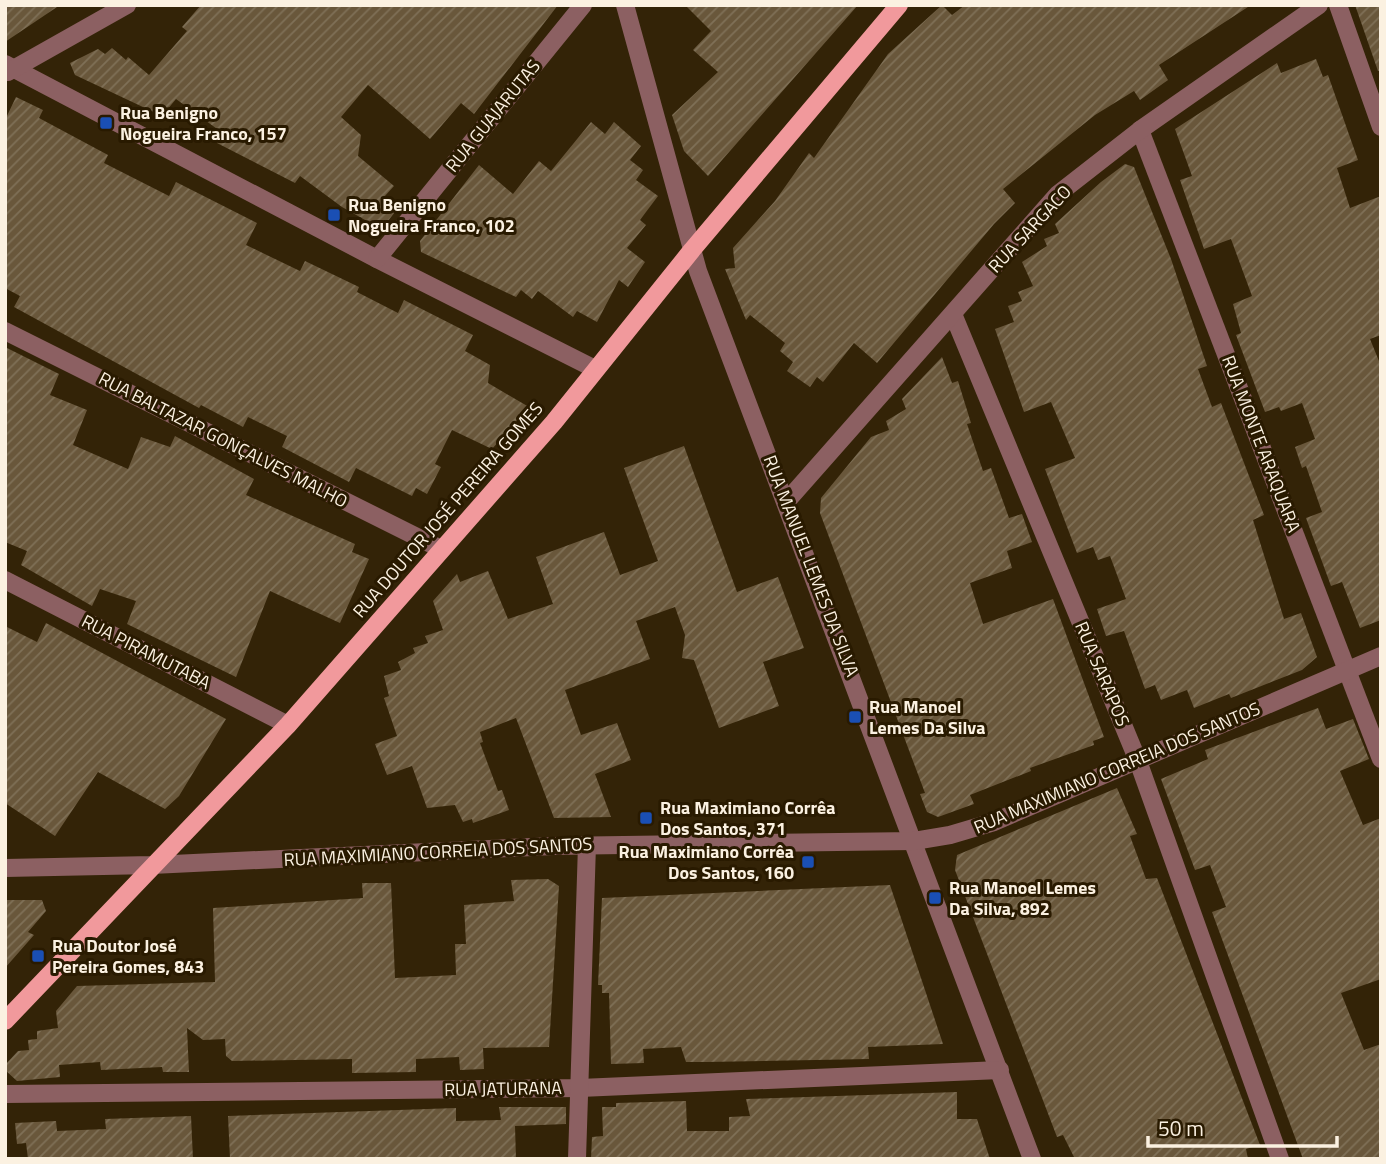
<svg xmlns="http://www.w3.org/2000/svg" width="1386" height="1164" font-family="'Titillium Web',sans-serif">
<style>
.building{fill:url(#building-hatch)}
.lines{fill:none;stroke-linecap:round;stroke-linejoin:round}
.minor{stroke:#8c6062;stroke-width:18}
.major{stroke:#f1999c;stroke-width:18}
.transit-dot{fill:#1a4fb4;stroke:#291a00;stroke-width:2.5}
.labels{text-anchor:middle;stroke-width:6;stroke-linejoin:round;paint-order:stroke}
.poi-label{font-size:18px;font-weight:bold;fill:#fbf1e1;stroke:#291a00;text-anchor:start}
.street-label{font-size:18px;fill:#fbf1e1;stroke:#291a00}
</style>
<defs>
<pattern id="building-hatch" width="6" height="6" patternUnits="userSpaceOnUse" patternTransform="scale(1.75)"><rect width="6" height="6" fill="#69573b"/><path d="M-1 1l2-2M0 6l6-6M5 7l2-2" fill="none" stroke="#7f7057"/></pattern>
</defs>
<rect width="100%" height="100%" fill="#332307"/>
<g class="building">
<polygon points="5,5 60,5 5,42"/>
<polygon points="201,5 558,5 474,114 461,103 430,139 368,85 341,117 361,135 358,156 394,186 384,197 398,208 388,221 374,225 342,207 300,176 295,183 217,143 224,134 176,99 162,116 75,75 70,63 98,49 105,54 112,48 126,60 128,57 149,75 187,31 182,27"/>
<polygon points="685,5 858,5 708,176 684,151 672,115 718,72 693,50 711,31"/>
<polygon points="942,5 952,15 965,5 1251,5 1159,65 1168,80 1140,100 1134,91 1095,115 1003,189 1015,203 994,224 877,363 854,343 823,382 817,377 810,387 787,371 793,362 780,351 785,343 750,315 746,320 725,269 735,268 733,248 775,201 809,153 814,158 888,54"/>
<polygon points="1355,5 1381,5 1381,70 1378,71"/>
<polygon points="1316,59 1323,77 1328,75 1358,160 1337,168 1350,208 1381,196 1381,335 1370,339 1381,366 1381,620 1360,628 1342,582 1331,586 1306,518 1322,512 1306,466 1302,468 1295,447 1315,439 1302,403 1281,411 1279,407 1265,412 1236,335 1241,333 1233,304 1252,296 1231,239 1204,249 1180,180 1192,176 1175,129 1277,63 1281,73"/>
<polygon points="16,97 43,110 39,118 108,155 104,163 169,196 176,182 257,223 246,245 300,271 305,261 359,287 357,292 398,313 404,300 473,335 465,351 490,365 488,383 529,407 492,449 452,430 435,464 441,467 427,494 416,488 412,496 356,468 349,482 282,447 287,436 248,417 243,427 201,405 199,408 14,307 20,296 5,288 5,120"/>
<polygon points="591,122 605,134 614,122 641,146 630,160 643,170 636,180 658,196 640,220 646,225 627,248 645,262 628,287 619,280 597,322 577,311 573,317 538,291 532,299 521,290 516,297 421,252 420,241 479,165 513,194 539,161 551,171"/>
<polygon points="1125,164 1134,167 1171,259 1207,366 1198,369 1212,407 1221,403 1264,515 1253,520 1284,619 1301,613 1317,657 1302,670 1231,698 1229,694 1194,708 1187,690 1161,700 1155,685 1145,689 1124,631 1106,636 1097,609 1126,599 1110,556 1098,560 1093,547 1077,553 1045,469 1075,458 1051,402 1024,412 995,329 1014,322 1008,306 1022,301 1018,292 1033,286 1022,262 1047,246 1044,239 1059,233 1055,224 1101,182"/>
<polygon points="5,347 59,374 50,395 87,410 73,445 128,469 141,437 170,447 175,436 254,479 246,495 355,544 352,552 369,559 340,623 270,591 236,677 127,624 136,601 100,589 92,606 21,565 27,551 5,542"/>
<polygon points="942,357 952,383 958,381 971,423 967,424 983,471 991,468 1009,518 1022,514 1032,542 1007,551 1012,568 970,583 983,624 1053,599 1104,737 1093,741 1094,745 1030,768 1031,771 970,795 974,804 938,817 927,812 920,794 925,793 820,513 821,498 871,437 889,430 886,421 906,409 902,399"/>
<polygon points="684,446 737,592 778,577 804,648 763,662 779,706 719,728 694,660 682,658 685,635 675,607 636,621 650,659 565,690 581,735 617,723 631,760 595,774 611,817 554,818 516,718 480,732 483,742 480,743 498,791 502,790 509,810 473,823 472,819 463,822 455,805 427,808 412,766 387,775 375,744 397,736 384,698 389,696 384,676 401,670 398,662 415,653 413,648 428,643 425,636 443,630 433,601 457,574 460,582 488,571 508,619 553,604 536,557 604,532 620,575 658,561 624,468"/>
<polygon points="46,623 226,719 179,796 165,809 98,772 55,836 5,803 5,626 37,642"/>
<polygon points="1318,708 1326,729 1353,719 1369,759 1340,771 1363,825 1381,818 1381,979 1341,993 1364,1050 1381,1044 1381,1159 1303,1159 1212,912 1226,907 1210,865 1195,870 1161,779 1208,759 1205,750"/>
<polygon points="1117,788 1137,834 1130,836 1146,879 1157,878 1260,1145 1246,1149 1248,1159 1075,1159 1063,1135 1057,1137 955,870 957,855"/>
<polygon points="548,879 559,886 549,1047 483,1048 484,1069 460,1070 459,1057 416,1059 416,1072 352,1073 352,1059 232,1061 226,1056 225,1039 203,1040 187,1028 189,1072 163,1072 162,1067 101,1070 100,1062 59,1065 60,1077 17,1081 5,1070 5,1065 18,1051 29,1050 28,1040 37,1039 37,1031 58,1028 56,1011 77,986 215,982 213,908 363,898 362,883 391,883 395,978 456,975 455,944 466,944 464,905 514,901 511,880"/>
<polygon points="890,885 943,1044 868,1047 869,1059 706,1062 686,1062 681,1047 643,1049 644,1063 611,1064 609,993 602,993 602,985 598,985 602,898"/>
<polygon points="5,900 42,900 46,911 28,932 34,935 5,968"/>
<polygon points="957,1092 957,1119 977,1119 990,1159 591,1159 592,1137 603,1136 602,1107 616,1107 616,1103 686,1101 687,1131 729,1131 729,1117 750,1116 746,1099"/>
<polygon points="499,1107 566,1107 566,1124 515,1126 516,1159 230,1159 228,1116 456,1108 456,1121 501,1120"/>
<polygon points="191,1116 193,1159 28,1159 26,1143 17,1144 15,1123 56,1121 57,1131 106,1129 105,1119"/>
</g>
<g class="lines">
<g class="minor">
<polyline points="625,5 698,271 1032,1159"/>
<polyline points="1338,5 1381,127"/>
<polyline points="5,64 377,259 595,369"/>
<polyline points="8,72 127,5"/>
<polyline points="1140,130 1381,759"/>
<polyline points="377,259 583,5"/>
<polyline points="953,314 1138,761 1280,1159"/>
<polyline points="5,331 441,549"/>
<polyline points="786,502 1058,194 1140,130 1319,5"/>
<polyline points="5,580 288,725"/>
<polyline points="5,868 152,865 553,846 914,841 950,835 994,822 1381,656"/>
<polyline points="5,1094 580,1088 1000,1070"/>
<polyline points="577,1159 587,845"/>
</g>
<polyline class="major" points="5,1021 288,725 554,422 692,250 899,5"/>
</g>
<g class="transit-dot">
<rect x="99" y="116" width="14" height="14" rx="3.5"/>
<rect x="327" y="208" width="14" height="14" rx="3.5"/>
<rect x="848" y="710" width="14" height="14" rx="3.5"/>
<rect x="639" y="811" width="14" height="14" rx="3.5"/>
<rect x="801" y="855" width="14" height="14" rx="3.5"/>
<rect x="928" y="891" width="14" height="14" rx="3.5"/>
<rect x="31" y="949" width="14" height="14" rx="3.5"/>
</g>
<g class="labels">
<g class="poi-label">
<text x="120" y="119">Rua Benigno<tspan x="120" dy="21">Nogueira Franco, 157</tspan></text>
<text x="348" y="211">Rua Benigno<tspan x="348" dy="21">Nogueira Franco, 102</tspan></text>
<text x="869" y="713">Rua Manoel<tspan x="869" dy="21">Lemes Da Silva</tspan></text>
<text x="660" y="814">Rua Maximiano Corrêa<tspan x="660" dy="21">Dos Santos, 371</tspan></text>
<text x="794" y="858" text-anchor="end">Rua Maximiano Corrêa<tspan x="794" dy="21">Dos Santos, 160</tspan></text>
<text x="949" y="894">Rua Manoel Lemes<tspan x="949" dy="21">Da Silva, 892</tspan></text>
<text x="52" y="952">Rua Doutor José<tspan x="52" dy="21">Pereira Gomes, 843</tspan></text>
</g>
<g class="street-label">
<text transform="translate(493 116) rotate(-51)" y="6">RUA GUAJARUTAS</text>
<text transform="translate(1030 229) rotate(-47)" y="6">RUA SARGACO</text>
<text transform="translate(223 440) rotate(27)" y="6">RUA BALTAZAR GONÇALVES MALHO</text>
<text transform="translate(1261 444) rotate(69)" y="6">RUA MONTE ARAQUARA</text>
<text transform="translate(448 510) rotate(-49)" y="6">RUA DOUTOR JOSÉ PEREIRA GOMES</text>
<text transform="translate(811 566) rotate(69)" y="6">RUA MANUEL LEMES DA SILVA</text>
<text transform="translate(146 652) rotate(27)" y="6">RUA PIRAMUTABA</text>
<text transform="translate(1102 674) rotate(67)" y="6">RUA SARAPOS</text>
<text transform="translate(1117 768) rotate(-23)" y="6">RUA MAXIMIANO CORREIA DOS SANTOS</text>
<text transform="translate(438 852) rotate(-3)" y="6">RUA MAXIMIANO CORREIA DOS SANTOS</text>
<text transform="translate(503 1089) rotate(-1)" y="6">RUA JATURANA</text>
</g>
</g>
<rect width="1386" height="1164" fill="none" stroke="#fbf1e1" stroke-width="14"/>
<path d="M1148 1136v10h189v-10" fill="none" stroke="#fbf1e1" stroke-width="3.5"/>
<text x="1158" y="1136" font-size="21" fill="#fbf1e1" stroke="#291a00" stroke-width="5" paint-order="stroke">50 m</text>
</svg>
